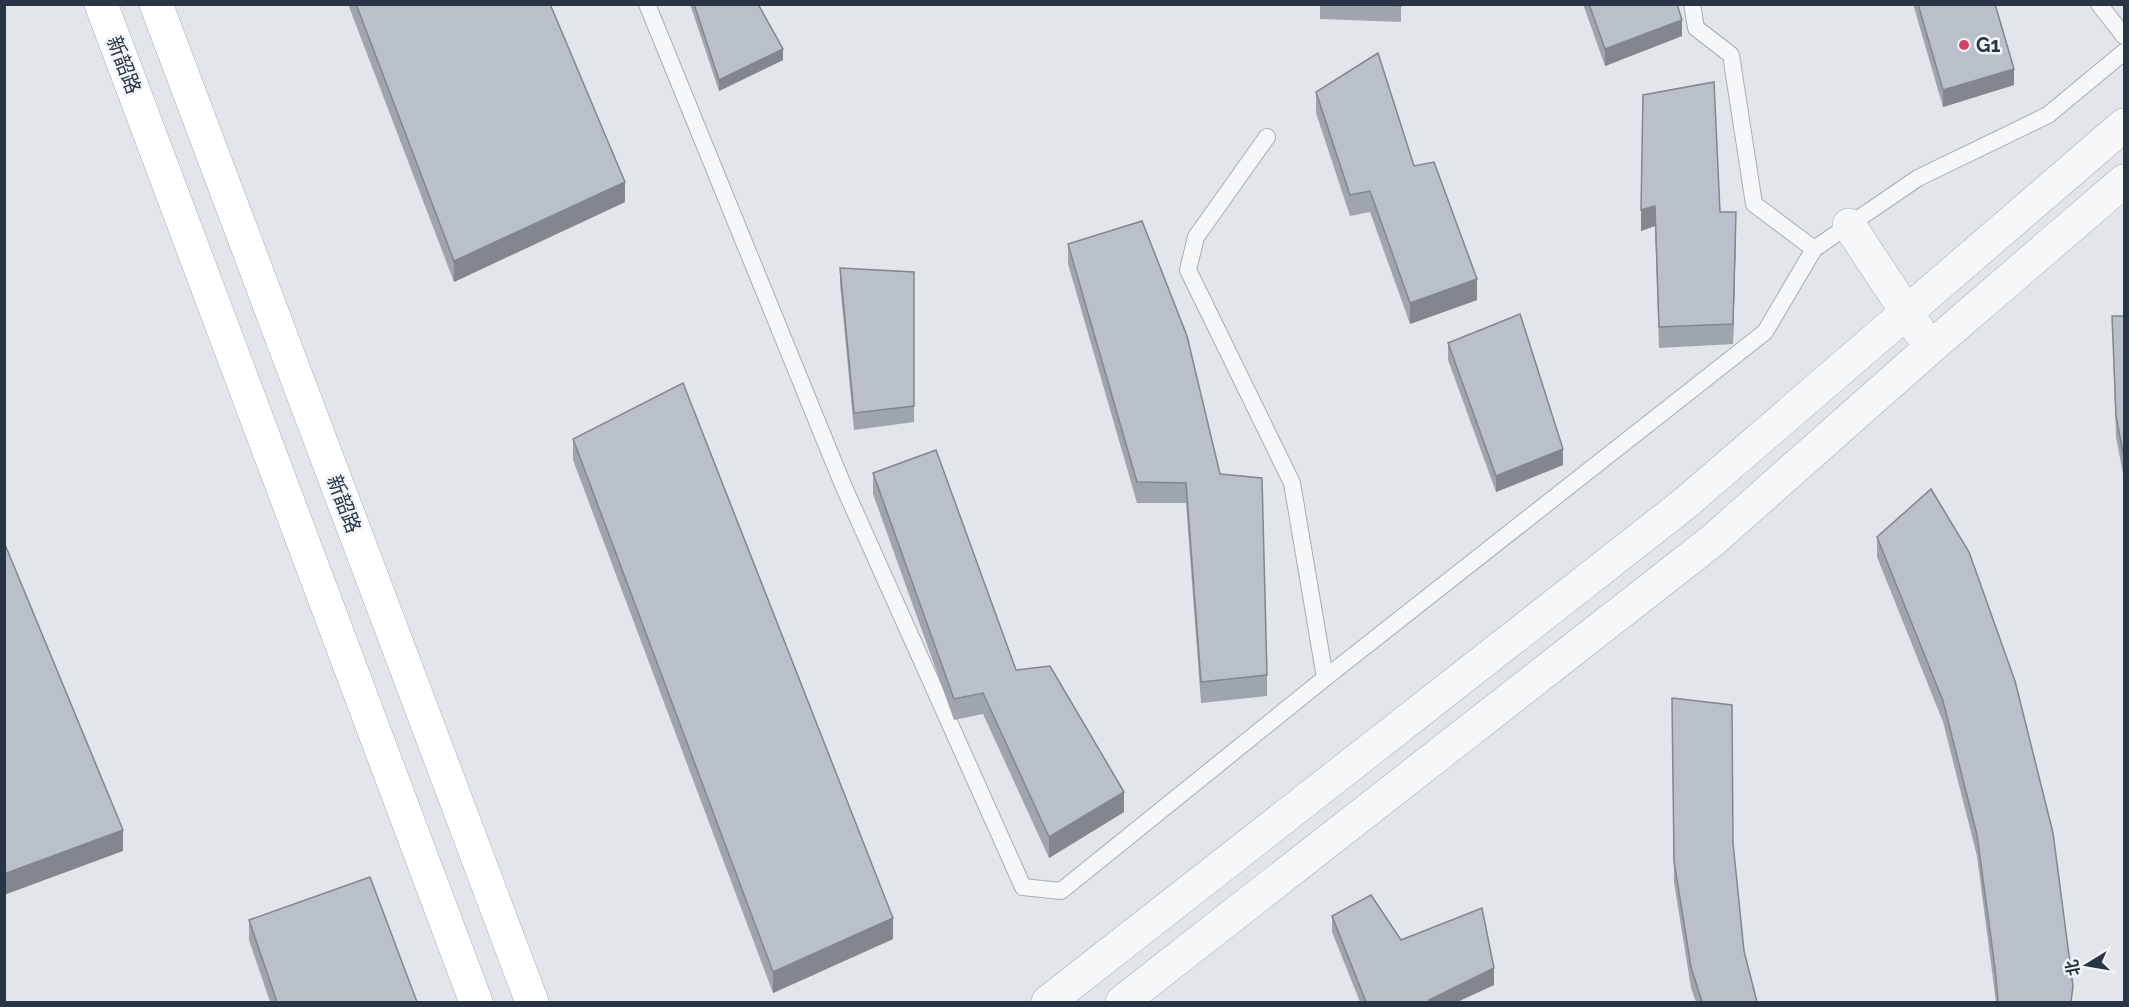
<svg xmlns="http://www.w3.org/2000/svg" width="2129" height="1007" font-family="Raleway,'Noto Sans SC',sans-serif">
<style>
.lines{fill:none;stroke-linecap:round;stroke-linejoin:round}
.service-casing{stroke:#a7adb6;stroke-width:18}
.tertiary-casing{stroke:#a7adb6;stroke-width:34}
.secondary-casing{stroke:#a7adb6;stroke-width:34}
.service{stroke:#f5f7f9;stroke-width:16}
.tertiary{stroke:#f5f7f9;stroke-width:33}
.secondary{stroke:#fff;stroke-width:33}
.wall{fill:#9fa5ad}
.shaded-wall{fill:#82868d}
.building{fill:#b9c0c9;stroke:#82868d;stroke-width:1.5}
.poi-dot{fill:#d64163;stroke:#f2f5f8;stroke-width:2}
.labels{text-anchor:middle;stroke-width:5;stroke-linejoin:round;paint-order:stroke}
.poi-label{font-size:20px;font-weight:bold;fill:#293544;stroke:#f2f5f8;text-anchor:start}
.street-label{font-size:20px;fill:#293544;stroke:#f2f5f8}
</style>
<rect width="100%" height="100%" fill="#e2e6eb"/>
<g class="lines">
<g class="service-casing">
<g id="service">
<polyline points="647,4 843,485 1023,887 1061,891 1325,678 1765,332 1814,249 1918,178 2048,115 2124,52"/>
<polyline points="1692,4 1696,28 1731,55 1754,204 1814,249"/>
<polyline points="2099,4 2124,36"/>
<polyline points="1267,137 1196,237 1188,270 1292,483 1325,678"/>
</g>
</g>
<g class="tertiary-casing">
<g id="tertiary">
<polyline points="1849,225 1919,331"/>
<polyline points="1048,1002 1683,505 2124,125"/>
<polyline points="1122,1002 1712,541 1931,347 2124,181"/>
</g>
</g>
<g class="secondary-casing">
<g id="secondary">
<polyline points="101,4 476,1002"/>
<polyline points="156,4 532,1002"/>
</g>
</g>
<use href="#service" class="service"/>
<use href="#tertiary" class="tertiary"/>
<use href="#secondary" class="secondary"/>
</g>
<g class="wall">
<polygon points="348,4 550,4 625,202 454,282"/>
<polygon points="690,4 758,4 783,60 719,91"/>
<polygon points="1320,4 1401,4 1401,22 1320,19"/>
<polygon points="1583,4 1677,4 1682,36 1605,66"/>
<polygon points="1913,4 1995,4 2014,85 1943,107"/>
<polygon points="1316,92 1414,166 1477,300 1410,324 1370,212 1350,216 1316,113"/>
<polygon points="1641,210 1720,212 1736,232 1733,344 1659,348 1655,226 1641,231"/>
<polygon points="1142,221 1267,675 1267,696 1201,703 1186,503 1137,503 1068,264 1068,244"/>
<polygon points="840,268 914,272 914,422 854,430 840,284"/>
<polygon points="2112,316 2124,316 2124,479 2116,437"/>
<polygon points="1448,343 1563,465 1496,492 1448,360"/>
<polygon points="573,439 893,939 773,993 573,460"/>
<polygon points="873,473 1016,670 1124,812 1049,858 983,714 954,720 873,494"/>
<polygon points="1877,537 2073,1002 1996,1002 1977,856 1943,722 1877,557"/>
<polygon points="1672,719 1733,843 1744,951 1757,1002 1696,1002 1691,988 1674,882"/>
<polygon points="1332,916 1401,940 1494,985 1457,1002 1360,1002 1332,932"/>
<polygon points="249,920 417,1002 270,1002 249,940"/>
</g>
<g class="shaded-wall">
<polygon points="1682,20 1682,36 1605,66 1605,49"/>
<polygon points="783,49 783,60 719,91 719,80"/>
<polygon points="2014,69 2014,85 1943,107 1943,90"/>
<polygon points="625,182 625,202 454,282 454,261"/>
<polygon points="1655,206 1655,226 1641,231 1641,210"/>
<polygon points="1736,212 1736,232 1733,344 1733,324"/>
<polygon points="1477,279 1477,300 1410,324 1410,303"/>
<polygon points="1563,449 1563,465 1496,492 1496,476"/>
<polygon points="1124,792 1124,812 1049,858 1049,837"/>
<polygon points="123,830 123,851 4,895 4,874"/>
<polygon points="893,918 893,939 773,993 773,972"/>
<polygon points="1494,968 1494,985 1457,1002 1429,1002 1429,1000"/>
</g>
<g class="building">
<polygon points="356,4 550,4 625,182 454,261"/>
<polygon points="694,4 758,4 783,49 719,80"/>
<polygon points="1371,4 1401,4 1401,6"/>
<polygon points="1589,4 1677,4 1682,20 1605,49"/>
<polygon points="1918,4 1995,4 2014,69 1943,90"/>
<polygon points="1378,53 1414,166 1434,162 1477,279 1410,303 1370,191 1350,195 1316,92"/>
<polygon points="1714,82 1720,212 1736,212 1733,324 1659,327 1655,206 1641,210 1643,95"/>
<polygon points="1142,221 1187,336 1220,474 1262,478 1267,675 1201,682 1186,483 1137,482 1068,244"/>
<polygon points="840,268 914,272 914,406 854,413"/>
<polygon points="1520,314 1563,449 1496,476 1448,343"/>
<polygon points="2112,316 2124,316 2124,458 2116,416"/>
<polygon points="683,383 893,918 773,972 573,439"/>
<polygon points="936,450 1016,670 1050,666 1124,792 1049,837 983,693 954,699 873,473"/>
<polygon points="1931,489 1969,552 2015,681 2053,833 2073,986 2071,1002 1998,1002 1995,968 1977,835 1943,701 1877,537"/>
<polygon points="4,542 123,830 4,874"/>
<polygon points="1672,698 1732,705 1733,843 1744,951 1757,1002 1702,1002 1691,967 1674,861"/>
<polygon points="370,877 417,1002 277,1002 249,920"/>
<polygon points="1371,895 1401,940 1482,908 1494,968 1429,1000 1429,1002 1366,1002 1332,916"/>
</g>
<circle class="poi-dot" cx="1964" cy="45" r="6"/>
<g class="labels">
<g class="poi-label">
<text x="1976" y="52">G1</text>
</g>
<g class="street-label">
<text transform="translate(124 65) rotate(69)" y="7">新韶路</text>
<text transform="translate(344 504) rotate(69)" y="7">新韶路</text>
</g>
</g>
<rect width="2129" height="1007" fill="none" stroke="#293544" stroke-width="12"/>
<g transform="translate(2087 965) rotate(259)" stroke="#f2f5f8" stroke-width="4.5" paint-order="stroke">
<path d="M0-4.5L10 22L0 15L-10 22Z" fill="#293544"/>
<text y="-9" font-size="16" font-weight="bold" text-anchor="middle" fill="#293544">北</text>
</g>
</svg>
